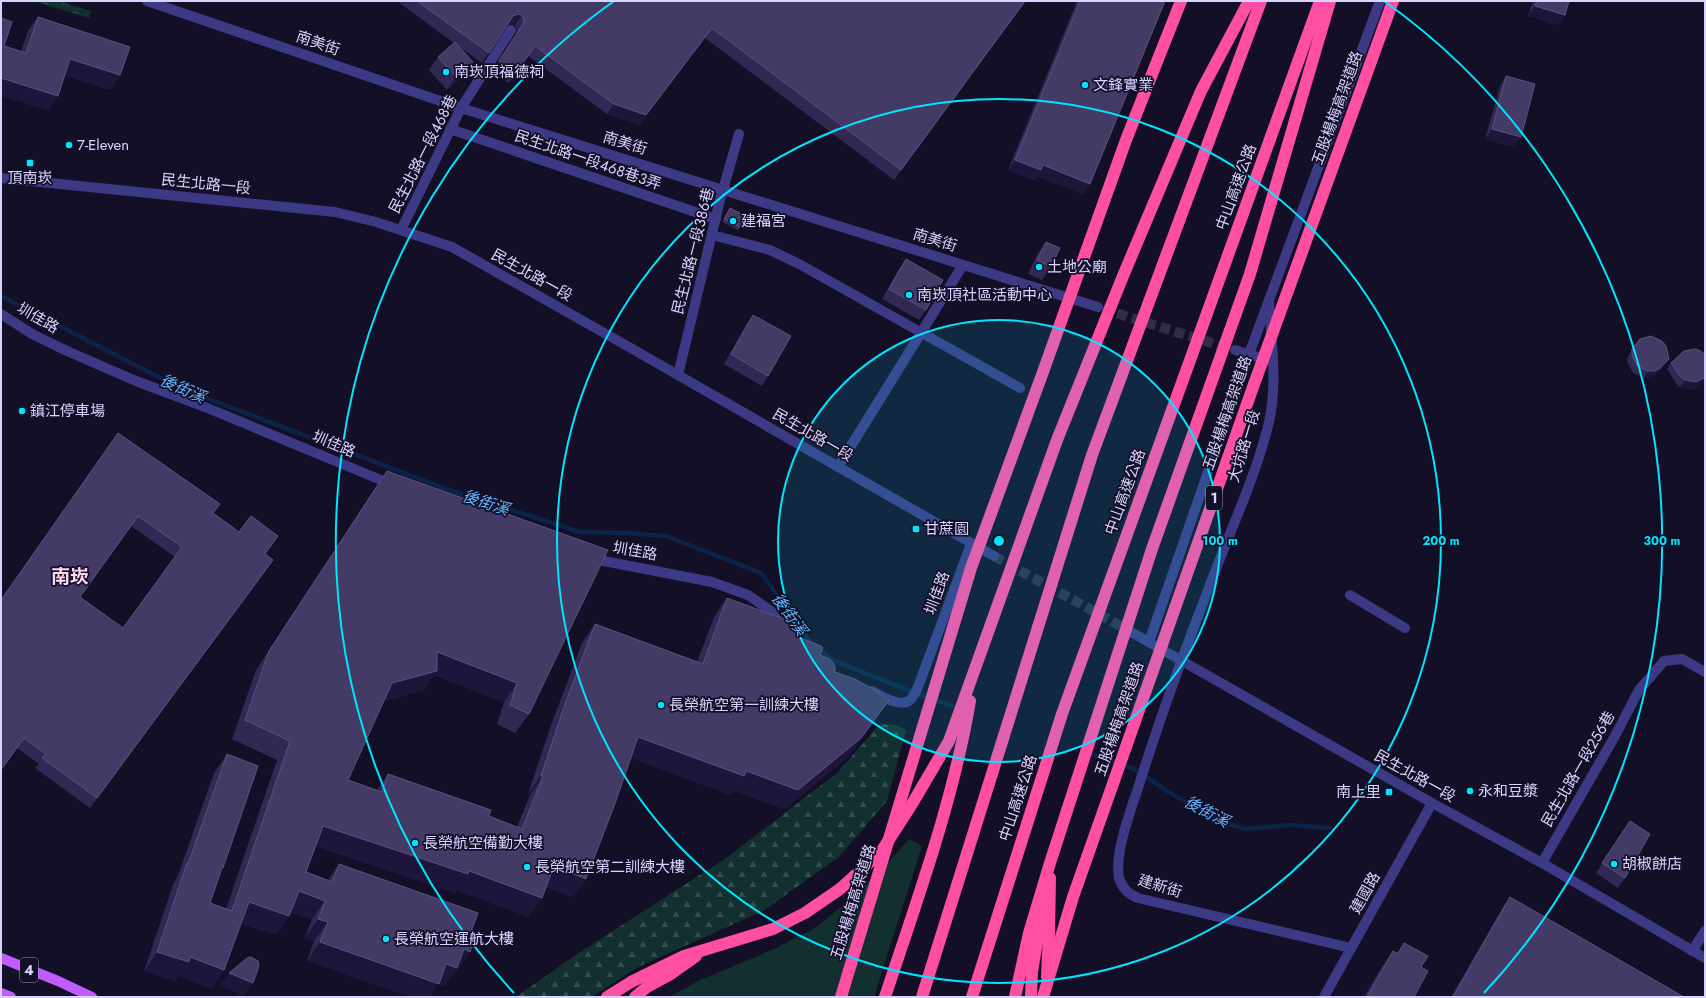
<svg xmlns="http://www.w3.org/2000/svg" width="1706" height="998" font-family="Jost,'Noto Sans TC',sans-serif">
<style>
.grass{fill:#12302f}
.forest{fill:url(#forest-firs)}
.park{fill:url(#park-crowns)}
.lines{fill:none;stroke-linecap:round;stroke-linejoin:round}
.stream{stroke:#0c2248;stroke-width:4.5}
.minor-tunnel{stroke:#312d47;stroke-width:10;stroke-dasharray:10 5;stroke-linecap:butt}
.minor{stroke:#3d3a85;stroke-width:10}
.major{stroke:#c25bff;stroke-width:10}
.highway{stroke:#ff4fa3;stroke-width:12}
.highway-bridge{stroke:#ff4fa3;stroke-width:12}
.wall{fill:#312854;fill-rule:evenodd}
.shaded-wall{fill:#1d163a}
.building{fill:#433a66;stroke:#5a527e;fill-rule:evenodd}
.ring{fill:none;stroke:#00e5ff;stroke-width:2}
.poi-dot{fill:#00e5ff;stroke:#130f26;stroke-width:1.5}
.labels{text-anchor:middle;stroke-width:3.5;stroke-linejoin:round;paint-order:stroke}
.shield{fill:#130f26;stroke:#9e99be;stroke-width:1}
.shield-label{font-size:14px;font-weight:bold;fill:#d9d4ff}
.street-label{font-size:15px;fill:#d9d4ff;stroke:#130f26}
.poi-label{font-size:15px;fill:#d9d4ff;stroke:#130f26;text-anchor:start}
.water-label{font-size:16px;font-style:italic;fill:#62b6ff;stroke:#130f26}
.district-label{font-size:19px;font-weight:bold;fill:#ffd6f0;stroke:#130f26}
.centre{fill:#00e5ff;stroke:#130f26;stroke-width:2}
.ring-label{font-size:12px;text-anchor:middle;font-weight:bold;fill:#00e5ff;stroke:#130f26;stroke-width:3.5;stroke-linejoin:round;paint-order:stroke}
</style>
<defs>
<pattern id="forest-firs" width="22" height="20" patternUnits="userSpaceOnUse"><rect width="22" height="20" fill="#12302f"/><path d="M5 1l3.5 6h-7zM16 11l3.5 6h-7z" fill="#344d4e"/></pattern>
<pattern id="park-crowns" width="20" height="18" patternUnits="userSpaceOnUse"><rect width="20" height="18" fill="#12302f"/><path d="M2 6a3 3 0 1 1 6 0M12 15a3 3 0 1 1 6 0" fill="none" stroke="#344d4e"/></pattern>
</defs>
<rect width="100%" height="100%" fill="#130f26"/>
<polygon class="grass" points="909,839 922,846 874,997 669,997 698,981 774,949 815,928 848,901 886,865"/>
<polygon class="forest" points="880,724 896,725 906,730 887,801 839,857 763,911 638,967 592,997 516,997 574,956 726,858 837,773"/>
<polygon class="park" points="33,1 59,1 91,11 89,18"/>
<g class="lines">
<g class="stream">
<polyline points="1,296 182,389 449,490 580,532 626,533 666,536 761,573 810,642 832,660 913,692 952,706"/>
<polyline points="1093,755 1132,768 1172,794 1222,822 1244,829 1290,825 1330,828"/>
</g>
<g class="minor-tunnel">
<polyline points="1103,309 1231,349"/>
<polyline points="994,556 1131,632"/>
</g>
<g class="minor">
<polyline points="147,1 461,108 1098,307"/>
<polyline points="450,129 716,219"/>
<polyline points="1,178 335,212 376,222 452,247 622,343 994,556"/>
<polyline points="401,230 461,108 511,30"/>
<polyline points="712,235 770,250 801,265 1020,388"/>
<path d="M1269,300C1271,343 1279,387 1267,430C1255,476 1235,520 1218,564C1190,636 1163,708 1140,782C1132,807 1114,852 1119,878C1122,888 1128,894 1138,898L1351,948"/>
<polyline points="1,314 32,334 67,351 136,381 205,407 393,485"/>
<polyline points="1235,350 1270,361"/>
<polyline points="678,375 720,200 739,134"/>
<polyline points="838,467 963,265"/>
<polyline points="590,556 604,561 712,582 748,595 771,611 782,626"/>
<polyline points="1350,595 1405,628"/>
<polyline points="1131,632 1432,803 1542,863 1705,958"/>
<polyline points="1149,642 1249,354 1380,1"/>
<path d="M872,691C882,696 898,707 909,701C913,698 916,691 918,687L971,544"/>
<polyline points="1542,863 1615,736 1639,690 1664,661 1682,659 1705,672"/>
<polyline points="1692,951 1705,931"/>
<polyline points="1324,997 1432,803"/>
</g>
<g class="major">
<polyline points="1,958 58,981 92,997"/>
<polyline points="1,993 11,997"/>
</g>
<g class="highway">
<polyline points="1047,977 1049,933 1050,878"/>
<polyline points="607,997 631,982 684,956 773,929 805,913 840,889 881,852 912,804 949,741 1057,440 1123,276 1201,91 1249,1"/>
<polyline points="635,997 647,987 669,975 696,956"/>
<path d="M885,997C917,900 953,802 970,701"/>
<polyline points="922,997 1092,455 1261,1"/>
<polyline points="972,997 1062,714 1320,1"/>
<polyline points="1015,997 1029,933 1050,863 1152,549 1250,274 1330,1"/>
<polyline points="1031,997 1032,972 1042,911"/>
</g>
<g class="highway-bridge">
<polyline points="841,997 971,568 1043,372 1126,140 1181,1"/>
<polyline points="1043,997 1073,897 1253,387 1393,1"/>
</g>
</g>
<g class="wall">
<polygon points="397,1 1026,1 894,180 705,38 639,125 607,114 528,56 509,83 492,71 516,34 517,30 515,25 511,24 507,26 482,63 460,47 464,75 447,90 429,70 438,57 454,43"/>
<polygon points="1077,1 1165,1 1090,184 1083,194 1037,176 1034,180 1008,170"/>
<polygon points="1533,1 1569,1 1565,15 1558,25 1528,16"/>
<polygon points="38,17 120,75 110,90 65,75 48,111 4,46 21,52 28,31"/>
<polygon points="1506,76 1514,147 1485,139 1500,86"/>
<polygon points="730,208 740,227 738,230 722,222"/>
<polygon points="1046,242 1051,267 1042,280 1028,274 1037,255"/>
<polygon points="906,259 926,310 919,320 882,299 899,269"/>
<polygon points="753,315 768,376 762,386 724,364 746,325"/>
<polygon points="1640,339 1664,366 1655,375 1650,377 1644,378 1633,373 1627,362 1628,356"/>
<polygon points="1705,355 1705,378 1702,383 1692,389 1680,387 1676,383 1667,369 1671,363"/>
<path d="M118,433L213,513L273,560L90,808L35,768L39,764L17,748ZM131,526L175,557L123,628L80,597Z"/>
<polygon points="387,471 608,550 529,714 515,733 497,724 504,702 434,675 424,690 384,701 348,780 377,790 388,774 489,816 517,827 530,795 528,794 550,728 582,643 595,624 697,662 714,617 727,598 796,636 820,655 876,719 848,757 785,809 734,791 731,795 631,758 573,897 546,887 529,917 457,890 455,893 315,846 306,872 328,880 339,864 471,932 470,952 457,970 456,970 444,986 438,984 307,961 314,941 305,938 312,919 291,912 289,916 276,935 241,923 224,970 211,988 178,976 175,981 144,971 174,882 177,878 214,773 227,754 220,872 210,903 226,909 277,760 232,739 256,670 374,490"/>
<polygon points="1630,821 1625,878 1618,888 1596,873"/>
<polygon points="1510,897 1684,997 1451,997 1503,907"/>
<polygon points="1404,943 1421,967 1414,997 1364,997 1380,970 1393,951 1397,953"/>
</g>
<g class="shaded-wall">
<polygon points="1535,6 1565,15 1558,25 1528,16"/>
<polygon points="518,14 522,15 515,25 511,24 506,26 513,16"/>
<polygon points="712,28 639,125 607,114 614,104"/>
<polygon points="70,59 120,75 110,90 60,73"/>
<polygon points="473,62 464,75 447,90 456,77"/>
<polygon points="1,78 58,96 48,111 1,96"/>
<polygon points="1492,129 1521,137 1514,147 1485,139"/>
<polygon points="1015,160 1043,165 1090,184 1083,194 1037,176 1034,180 1008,170"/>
<polygon points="1669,359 1664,366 1655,375 1650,377 1644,378 1648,371"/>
<polygon points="1705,377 1705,378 1702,383 1692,389 1680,387 1685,380"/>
<polygon points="437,652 517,683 504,702 434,675 424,690 379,702 392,683"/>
<polygon points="889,700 848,757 785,809 734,791 731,795 625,756 638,737 746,771"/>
<polygon points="541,776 543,776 530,795 528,794"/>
<polygon points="323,826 469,871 542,898 529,917 457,890 455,893 310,844"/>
<polygon points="554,866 586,879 573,897 541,885"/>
<polygon points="299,891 325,901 312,919 286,910"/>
<polygon points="249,902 289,916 276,935 236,921"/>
<polygon points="318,919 328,922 314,941 305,938"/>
<polygon points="320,942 446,964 464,949 470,952 457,970 456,970 444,986 438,984 430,997 409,997 307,961"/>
<polygon points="157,952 190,957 224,970 211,988 178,976 175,981 144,971"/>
<polygon points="229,973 253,983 244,996 220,986"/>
</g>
<g class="building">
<polygon points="417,1 1025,1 901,170 712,28 646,115 614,104 535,46 516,73 499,61 523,24 524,20 522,15 518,14 513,16 489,53"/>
<polygon points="1080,1 1165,1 1090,184 1043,165 1041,170 1015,160"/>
<polygon points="1537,1 1569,1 1565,15 1535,6"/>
<polygon points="38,17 130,47 120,75 70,59 58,96 1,78 1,18 12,22 4,46 26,53"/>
<polygon points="455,42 473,62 456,77 438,57"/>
<polygon points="1506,76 1535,84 1521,137 1492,129"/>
<polygon points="730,208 746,216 740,227 724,219"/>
<polygon points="1046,242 1060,248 1051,267 1037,260"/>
<polygon points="906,259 943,280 926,310 889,289"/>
<polygon points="753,315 791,336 768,376 731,354"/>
<polygon points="1651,336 1662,341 1666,346 1669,359 1660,368 1655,371 1648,371 1637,366 1632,355 1632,349 1640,339"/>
<polygon points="1695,349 1701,351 1705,355 1705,377 1696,382 1685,380 1681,377 1671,363 1684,351"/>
<path d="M118,433L220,504L213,513L239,532L251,516L278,536L265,554L273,560L97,798L42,758L46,754L24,738L1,770V600ZM138,516L182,547L123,628L80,597Z"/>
<polygon points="387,471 608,550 529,714 510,705 517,683 437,652 437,671 392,683 348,780 382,792 388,774 491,810 489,816 522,829 543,776 541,776 563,710 595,624 703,664 727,598 800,625 796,636 821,646 823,648 820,655 830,659 835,666 835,672 855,679 878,692 889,700 861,738 798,790 746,771 744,776 638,737 616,801 586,879 554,866 542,898 469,871 468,874 323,826 306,872 332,882 339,864 478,913 471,932 477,934 470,952 464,949 457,968 446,964 439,984 320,942 328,922 318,919 325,901 299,891 289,916 249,902 224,970 190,957 189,962 157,952 187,863 188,864 227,754 258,766 223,868 222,868 210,903 232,911 290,741 245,720 269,651"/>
<polygon points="1630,821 1650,834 1625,878 1602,863"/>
<polygon points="1510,897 1684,997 1453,997"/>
<polygon points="1404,943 1428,956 1421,967 1428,971 1414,997 1367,997 1393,951 1398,954"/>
<polygon points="251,957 258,961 259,966 253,983 229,973 247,958"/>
</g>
<circle cx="999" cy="541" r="221" fill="#00e5ff" fill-opacity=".12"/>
<g class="ring">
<circle cx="999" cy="541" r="221"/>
<circle cx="999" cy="541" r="442"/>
<path d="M514 993A663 663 0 0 1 614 1M1384 1A663 663 0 0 1 1484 993"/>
</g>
<g class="poi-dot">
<circle cx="446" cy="72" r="4"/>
<circle cx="1085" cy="85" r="4"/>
<circle cx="69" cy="145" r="4"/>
<rect x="26" y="159" width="8" height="8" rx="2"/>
<circle cx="733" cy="221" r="4"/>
<circle cx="1039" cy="267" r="4"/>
<circle cx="909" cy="295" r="4"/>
<circle cx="22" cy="411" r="4"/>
<rect x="912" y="525" width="8" height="8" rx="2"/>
<circle cx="661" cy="705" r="4"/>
<circle cx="1470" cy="791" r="4"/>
<rect x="1385" y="788" width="8" height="8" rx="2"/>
<circle cx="415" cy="843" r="4"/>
<circle cx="1614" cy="864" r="4"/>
<circle cx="527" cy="867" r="4"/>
<circle cx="386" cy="939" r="4"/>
</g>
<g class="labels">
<g class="shield">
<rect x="1206" y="486" width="16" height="24" rx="3"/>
<rect x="20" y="958" width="18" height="24" rx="3"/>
</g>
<g class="shield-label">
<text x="1214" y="503">1</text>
<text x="29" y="975">4</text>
</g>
<g class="street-label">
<text transform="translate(318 43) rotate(19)" y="5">南美街</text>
<text transform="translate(1337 108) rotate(-70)" y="5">五股楊梅高架道路</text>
<text transform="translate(625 143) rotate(17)" y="5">南美街</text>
<text transform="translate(423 154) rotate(-63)" y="5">民生北路一段468巷</text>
<text transform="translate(588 160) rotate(19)" y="5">民生北路一段468巷3弄</text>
<text transform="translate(206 184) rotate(6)" y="5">民生北路一段</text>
<text transform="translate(1236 187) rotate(-70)" y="5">中山高速公路</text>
<text transform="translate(935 240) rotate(17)" y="5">南美街</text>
<text transform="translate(693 251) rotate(-76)" y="5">民生北路一段386巷</text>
<text transform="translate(532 275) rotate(29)" y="5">民生北路一段</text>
<text transform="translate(38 318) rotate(30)" y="5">圳佳路</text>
<text transform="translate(1227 413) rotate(-71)" y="5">五股楊梅高架道路</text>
<text transform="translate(813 435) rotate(30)" y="5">民生北路一段</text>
<text transform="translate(334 444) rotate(23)" y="5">圳佳路</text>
<text transform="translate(1244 446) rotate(-73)" y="5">大坑路一段</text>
<text transform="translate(1125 492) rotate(-70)" y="5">中山高速公路</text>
<text transform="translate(635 551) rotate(10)" y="5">圳佳路</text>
<text transform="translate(937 593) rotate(-70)" y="5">圳佳路</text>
<text transform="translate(1119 719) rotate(-71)" y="5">五股楊梅高架道路</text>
<text transform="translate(1578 769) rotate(-60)" y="5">民生北路一段256巷</text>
<text transform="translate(1415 776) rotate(29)" y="5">民生北路一段</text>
<text transform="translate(1018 798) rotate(-72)" y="5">中山高速公路</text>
<text transform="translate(1160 886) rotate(17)" y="5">建新街</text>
<text transform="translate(1365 893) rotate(-61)" y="5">建國路</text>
<text transform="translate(853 902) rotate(-73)" y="5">五股楊梅高架道路</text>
</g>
<g class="poi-label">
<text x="454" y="77">南崁頂福德祠</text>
<text x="1093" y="90">文鋒實業</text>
<text x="77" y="150">7-Eleven</text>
<text x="30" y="183" text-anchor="middle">頂南崁</text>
<text x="741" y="226">建福宮</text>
<text x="1047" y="272">土地公廟</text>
<text x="917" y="300">南崁頂社區活動中心</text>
<text x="30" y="416">鎮江停車場</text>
<text x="924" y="534">甘蔗園</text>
<text x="669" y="710">長榮航空第一訓練大樓</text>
<text x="1478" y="796">永和豆漿</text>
<text x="1381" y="797" text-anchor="end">南上里</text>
<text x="423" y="848">長榮航空備勤大樓</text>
<text x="1622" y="869">胡椒餅店</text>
<text x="535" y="872">長榮航空第二訓練大樓</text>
<text x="394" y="944">長榮航空運航大樓</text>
</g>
<g class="water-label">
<text transform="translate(183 388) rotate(24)" y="6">後街溪</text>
<text transform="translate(486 502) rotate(18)" y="6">後街溪</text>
<text transform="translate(790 614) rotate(54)" y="6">後街溪</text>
<text transform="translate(1207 811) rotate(28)" y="6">後街溪</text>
</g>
<g class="district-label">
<text x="70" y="583">南崁</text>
</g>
</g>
<circle cx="999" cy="541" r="6" class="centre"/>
<g class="ring-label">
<text x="1220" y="545">100 m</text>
<text x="1441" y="545">200 m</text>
<text x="1662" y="545">300 m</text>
</g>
<rect width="1706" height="998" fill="none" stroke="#d9d4ff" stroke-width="4"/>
</svg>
